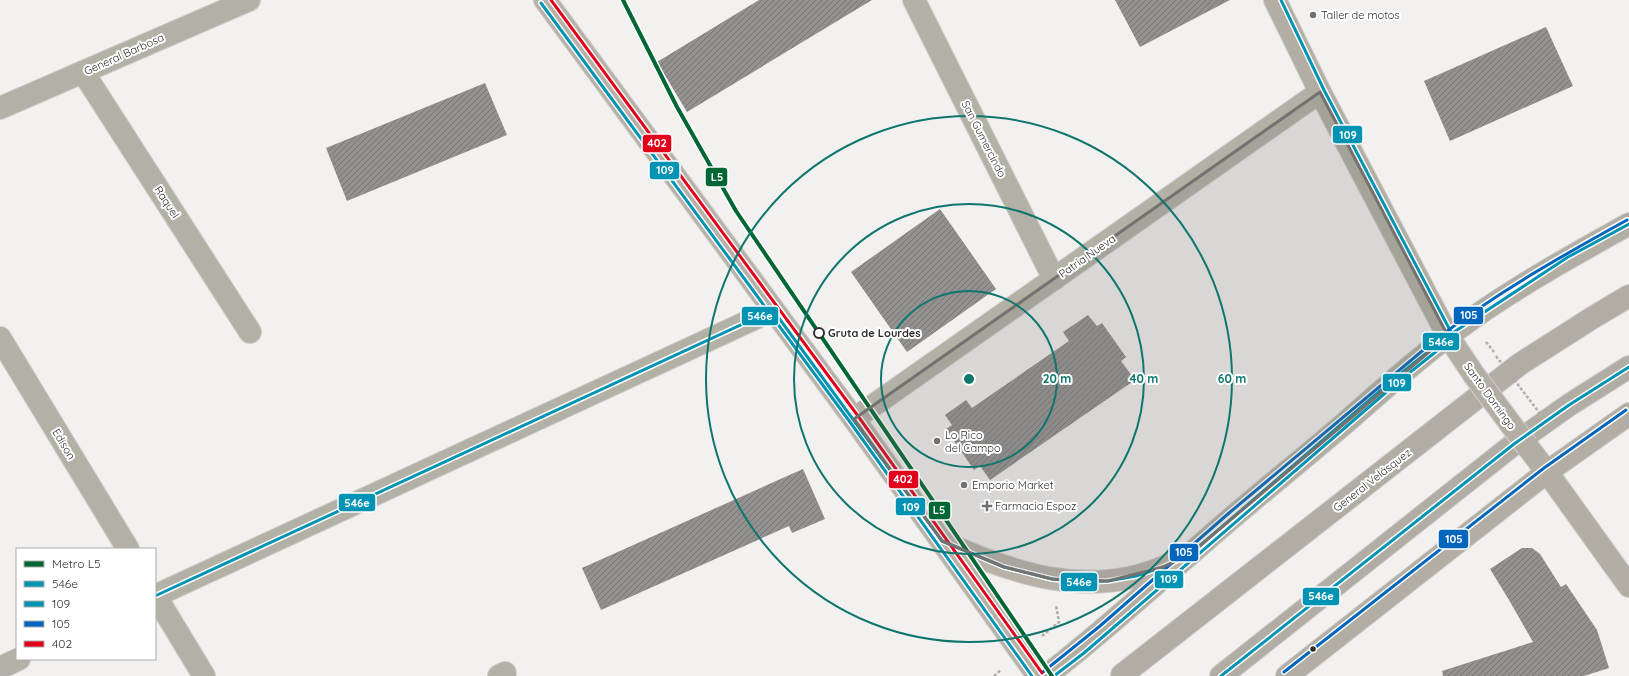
<svg xmlns="http://www.w3.org/2000/svg" width="1629" height="676" font-family="Quicksand,sans-serif">
<style>
.building{fill:url(#building-hatch)}
.lines{fill:none;stroke-linecap:round;stroke-linejoin:round}
.street-casing{stroke:#cfcecd;stroke-width:24}
.secondary-casing{stroke:#cfcecd;stroke-width:24}
.primary-casing{stroke:#cfcecd;stroke-width:24}
.highway-casing{stroke:#cfcecd;stroke-width:24}
.path{stroke:#b1ada8;stroke-width:2.5;stroke-dasharray:3 2;stroke-linecap:butt}
.street{stroke:#b3b0a5;stroke-width:22}
.secondary{stroke:#b2aea3;stroke-width:22}
.primary{stroke:#b7b1a8;stroke-width:22}
.highway{stroke:#b2ada4;stroke-width:22}
.secondary-bridge-casing{stroke:#cfcecd;stroke-width:24;stroke-linecap:butt}
.path-bridge{stroke:#b1ada8;stroke-width:2.5;stroke-dasharray:3 2;stroke-linecap:butt}
.secondary-bridge{stroke:#b2aea3;stroke-width:22}
.bus-1-casing{stroke:#fff;stroke-width:6}
.bus-2-casing{stroke:#fff;stroke-width:6}
.bus-3-casing{stroke:#fff;stroke-width:6}
.bus-4-casing{stroke:#fff;stroke-width:6}
.bus-1{stroke:#0093b3;stroke-width:3}
.bus-2{stroke:#0093b3;stroke-width:3}
.bus-3{stroke:#0065bd;stroke-width:3}
.bus-4{stroke:#e2001a;stroke-width:3}
.metro-1-casing{stroke:#fff;stroke-width:7}
.metro-1{stroke:#063;stroke-width:4}
.marked{fill:#747270;fill-opacity:0.2;stroke:#747270;stroke-width:3;stroke-linejoin:round}
.ring{fill:none;stroke:#0f766e;stroke-width:2}
.poi-dot{fill:#747270;stroke:#fff;stroke-width:1.5}
.stop-dot{fill:#fff;stroke:#2f2d2b;stroke-width:2}
.bus-dot{fill:#2f2d2b;stroke:#fff;stroke-width:1.5}
.labels{text-anchor:middle;stroke-width:4;stroke-linejoin:round;paint-order:stroke}
.poi-label{font-size:11px;fill:#2f2d2b;stroke:#fff;text-anchor:start}
.street-label{font-size:11px;fill:#2f2d2b;stroke:#fff}
.stop-label{font-size:11px;font-weight:bold;fill:#2f2d2b;stroke:#fff;text-anchor:start}
.centre{fill:#0f766e;stroke:#fff;stroke-width:2}
.ring-label{font-size:12px;text-anchor:middle;font-weight:bold;fill:#0f766e;stroke:#fff;stroke-width:4;stroke-linejoin:round;paint-order:stroke}
.line-badge{stroke:#fff;stroke-width:1.5}
.badge-label{font-size:11px;text-anchor:middle;font-weight:bold;fill:#fff}
</style>
<defs>
<pattern id="building-hatch" width="6" height="6" patternUnits="userSpaceOnUse"><rect width="6" height="6" fill="#939190"/><path d="M-1 1l2-2M0 6l6-6M5 7l2-2" fill="none" stroke="#787776"/></pattern>
</defs>
<rect width="100%" height="100%" fill="#f3f1ef"/>
<g class="building">
<polygon points="759,0 872,0 687,112 657,62"/>
<polygon points="1115,0 1230,0 1140,47"/>
<polygon points="1546,27 1573,86 1450,141 1424,81"/>
<polygon points="485,83 507,135 347,201 326,148"/>
<polygon points="940,209 996,289 907,352 851,272"/>
<polygon points="1088,315 1097,326 1102,323 1126,357 1121,361 1135,380 990,480 980,466 974,470 946,429 952,425 945,415 966,400 972,408 1069,341 1063,332"/>
<polygon points="803,469 825,519 792,533 789,526 601,610 582,568"/>
<polygon points="1522,548 1532,548 1540,554 1561,587 1566,584 1597,630 1609,668 1584,676 1443,676 1442,671 1533,642 1509,600 1490,569"/>
</g>
<g class="lines">
<g class="street-casing">
<g id="street">
<polyline points="914,0 1054,279"/>
<polyline points="83,72 250,332"/>
<polyline points="0,108 249,0"/>
<polyline points="0,338 128,549"/>
<polyline points="854,419 1320,92"/>
<polyline points="155,595 204,676"/>
<polyline points="155,596 773,310"/>
<polyline points="0,668 19,659"/>
<polyline points="499,676 505,673"/>
</g>
</g>
<g class="secondary-casing">
<g id="secondary">
<polyline points="1275,0 1320,92 1448,336 1474,375"/>
<polyline points="1527,446 1547,472 1629,586"/>
<path d="M1046,676C1098,636 1146,592 1196,549C1244,506 1295,466 1344,424C1385,388 1425,352 1470,320C1521,284 1575,254 1629,224"/>
<polyline points="1287,676 1547,472 1629,414"/>
</g>
</g>
<g class="primary-casing">
<g id="primary">
<polyline points="545,0 854,419 1038,676"/>
<path d="M943,542C1014,574 1088,599 1164,567C1172,564 1180,559 1189,555"/>
</g>
</g>
<g class="highway-casing">
<g id="highway">
<polyline points="1122,675 1520,364 1592,318 1629,296"/>
<polyline points="1221,676 1514,444 1569,405 1629,367"/>
</g>
</g>
<g class="path">
<polyline points="1486,342 1494,352"/>
<polyline points="1042,636 1059,622 1056,605"/>
<polyline points="994,676 1001,670"/>
</g>
<use href="#street" class="street"/>
<use href="#secondary" class="secondary"/>
<use href="#primary" class="primary"/>
<use href="#highway" class="highway"/>
<g class="secondary-bridge-casing">
<polyline id="secondary-bridge" points="1474,375 1527,446"/>
</g>
<polyline class="path-bridge" points="1496,356 1551,428"/>
<use href="#secondary-bridge" class="secondary-bridge"/>
<g class="bus-1-casing">
<g id="bus-1">
<polyline points="155,596 773,310 942,541 1004,567 1052,579 1080,582 1108,581 1136,576 1163,567 1189,555 1395,378 1448,336 1568,257 1629,224"/>
<polyline points="1221,676 1514,444 1569,405 1629,367"/>
</g>
</g>
<g class="bus-2-casing">
<g id="bus-2">
<polyline points="541,3 850,422 1032,676"/>
<polyline points="1054,676 1084,653 1398,382 1453,338 1452,334 1324,90 1281,0"/>
</g>
</g>
<g class="bus-3-casing">
<g id="bus-3">
<path d="M1043,672L1100,626L1229,513L1434,341C1494,294 1560,257 1627,220"/>
<polyline points="1284,672 1544,468 1626,410"/>
</g>
</g>
<g class="bus-4-casing">
<polyline id="bus-4" points="551,0 858,416 1042,673"/>
</g>
<use href="#bus-1" class="bus-1"/>
<use href="#bus-2" class="bus-2"/>
<use href="#bus-3" class="bus-3"/>
<use href="#bus-4" class="bus-4"/>
<g class="metro-1-casing">
<polyline id="metro-1" points="623,0 677,107 736,211 1052,676"/>
</g>
<use href="#metro-1" class="metro-1"/>
</g>
<path class="marked" d="M1320,92L1448,336L1189,555L1163,567L1108,581L1052,579L1004,567L942,541L854,419Z"/>
<g class="ring">
<circle cx="969" cy="379" r="88"/>
<circle cx="969" cy="379" r="175"/>
<circle cx="969" cy="379" r="263"/>
</g>
<g class="poi-dot">
<circle cx="1313" cy="15" r="4"/>
<circle cx="937" cy="441" r="4"/>
<circle cx="964" cy="485" r="4"/>
<path d="M985 500h4v4h4v4h-4v4h-4v-4h-4v-4h4z"/>
</g>
<circle class="stop-dot" cx="819" cy="333" r="5"/>
<circle class="bus-dot" cx="1313" cy="649" r="3.5"/>
<g class="labels">
<g class="poi-label">
<text x="1321" y="19">Taller de motos</text>
<text x="945" y="439">Lo Rico<tspan x="945" dy="13">del Campo</tspan></text>
<text x="972" y="489">Emporio Market</text>
<text x="995" y="510">Farmacia Espoz</text>
</g>
<g class="street-label">
<text transform="translate(124 54) rotate(-24)" y="4">General Barbosa</text>
<text transform="translate(984 139) rotate(63)" y="4">San Gumercindo</text>
<text transform="translate(167 202) rotate(57)" y="4">Raquel</text>
<text transform="translate(1087 256) rotate(-35)" y="4">Patria Nueva</text>
<text transform="translate(1490 396) rotate(54)" y="4">Santo Domingo</text>
<text transform="translate(64 444) rotate(59)" y="4">Edison</text>
<text transform="translate(1372 480) rotate(-38)" y="4">General Velásquez</text>
</g>
<g class="stop-label">
<text x="828" y="337">Gruta de Lourdes</text>
</g>
</g>
<circle cx="969" cy="379" r="6" class="centre"/>
<g class="ring-label">
<text x="1057" y="383">20 m</text>
<text x="1144" y="383">40 m</text>
<text x="1232" y="383">60 m</text>
</g>
<g class="line-badge">
<rect x="1332" y="125" width="31" height="19" rx="4" fill="#0093b3"/>
<rect x="642" y="134" width="30" height="19" rx="4" fill="#e2001a"/>
<rect x="649" y="161" width="31" height="19" rx="4" fill="#0093b3"/>
<rect x="705" y="167" width="23" height="20" rx="4" fill="#063"/>
<rect x="1453" y="306" width="31" height="19" rx="4" fill="#0065bd"/>
<rect x="741" y="306" width="38" height="20" rx="4" fill="#0093b3"/>
<rect x="1422" y="332" width="38" height="19" rx="4" fill="#0093b3"/>
<rect x="1382" y="373" width="30" height="19" rx="4" fill="#0093b3"/>
<rect x="888" y="470" width="31" height="19" rx="4" fill="#e2001a"/>
<rect x="338" y="493" width="38" height="19" rx="4" fill="#0093b3"/>
<rect x="895" y="497" width="31" height="19" rx="4" fill="#0093b3"/>
<rect x="928" y="501" width="23" height="19" rx="4" fill="#063"/>
<rect x="1438" y="529" width="31" height="20" rx="4" fill="#0065bd"/>
<rect x="1169" y="543" width="30" height="19" rx="4" fill="#0065bd"/>
<rect x="1154" y="570" width="30" height="19" rx="4" fill="#0093b3"/>
<rect x="1060" y="572" width="38" height="20" rx="4" fill="#0093b3"/>
<rect x="1302" y="587" width="38" height="19" rx="4" fill="#0093b3"/>
</g>
<g class="badge-label">
<text x="1348" y="139">109</text>
<text x="657" y="147">402</text>
<text x="665" y="174">109</text>
<text x="717" y="181">L5</text>
<text x="1469" y="319">105</text>
<text x="760" y="320">546e</text>
<text x="1441" y="346">546e</text>
<text x="1397" y="387">109</text>
<text x="903" y="483">402</text>
<text x="357" y="507">546e</text>
<text x="911" y="511">109</text>
<text x="939" y="514">L5</text>
<text x="1454" y="543">105</text>
<text x="1184" y="556">105</text>
<text x="1169" y="583">109</text>
<text x="1079" y="586">546e</text>
<text x="1321" y="600">546e</text>
</g>
<rect x="16" y="548" width="140" height="112" fill="#ffffff" stroke="#acabaa"/>
<rect x="24" y="561" width="20" height="6" fill="#006633" stroke="#acabaa"/>
<text x="52" y="568" font-size="12" fill="#2f2d2b">Metro L5</text>
<rect x="24" y="581" width="20" height="6" fill="#0093b3" stroke="#acabaa"/>
<text x="52" y="588" font-size="12" fill="#2f2d2b">546e</text>
<rect x="24" y="601" width="20" height="6" fill="#0093b3" stroke="#acabaa"/>
<text x="52" y="608" font-size="12" fill="#2f2d2b">109</text>
<rect x="24" y="621" width="20" height="6" fill="#0065bd" stroke="#acabaa"/>
<text x="52" y="628" font-size="12" fill="#2f2d2b">105</text>
<rect x="24" y="641" width="20" height="6" fill="#e2001a" stroke="#acabaa"/>
<text x="52" y="648" font-size="12" fill="#2f2d2b">402</text>
</svg>
